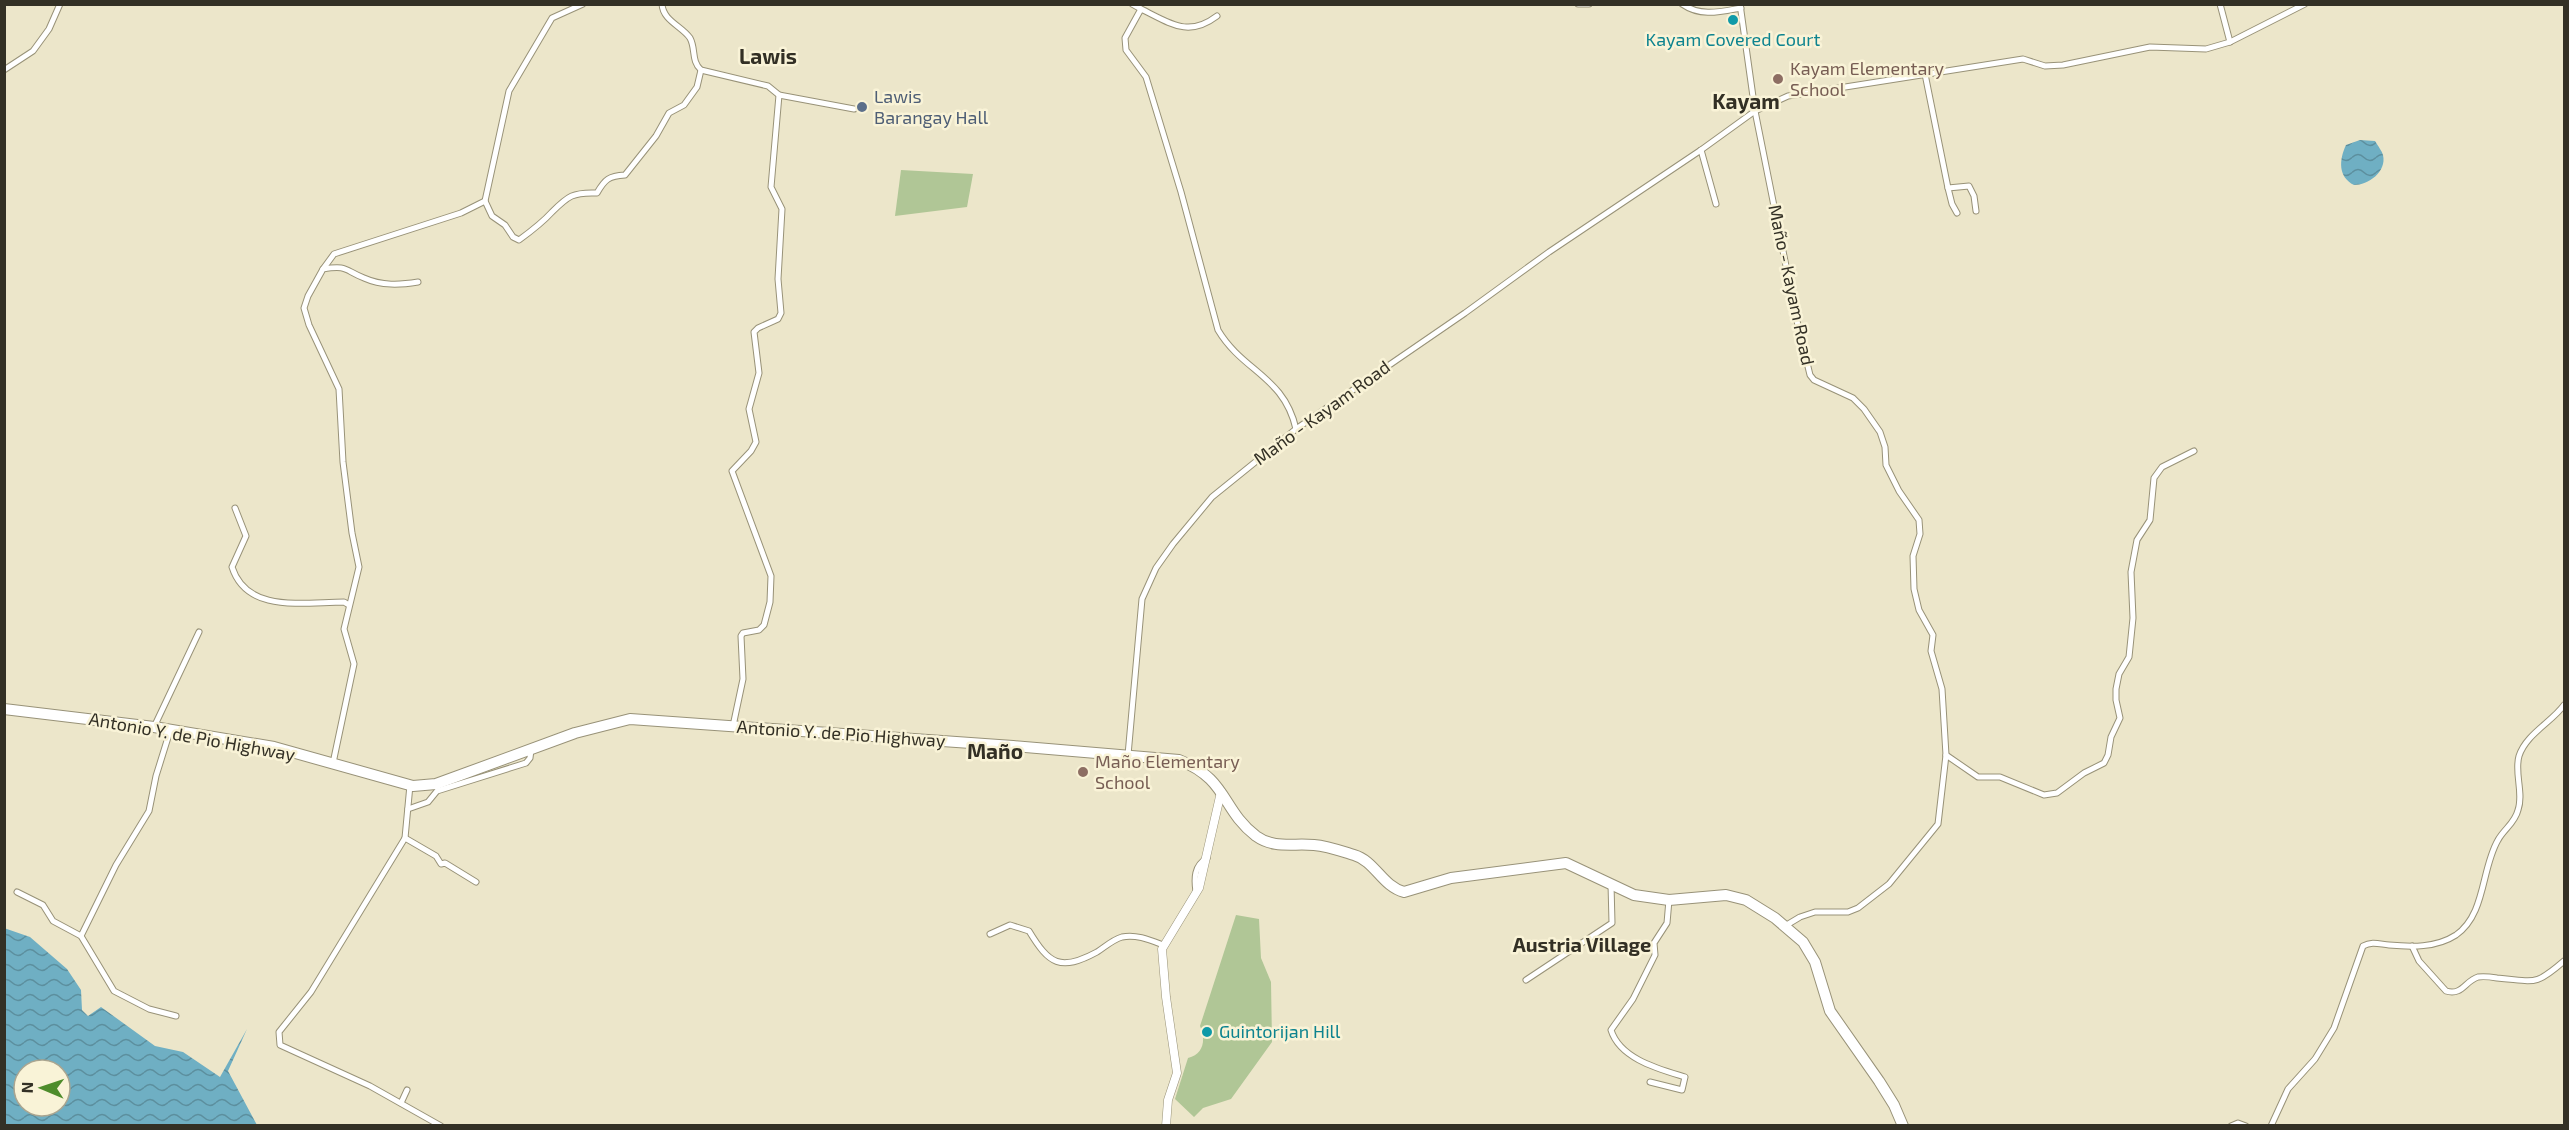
<svg xmlns="http://www.w3.org/2000/svg" width="2569" height="1130" font-family="'Exo 2',sans-serif">
<style>
.green{fill:#b0c696}
.water{fill:url(#water-waves);fill-rule:evenodd}
.lines{fill:none;stroke-linecap:round;stroke-linejoin:round}
.street-casing{stroke:#989278;stroke-width:7}
.secondary-casing{stroke:#989278;stroke-width:9}
.highway-casing{stroke:#989278;stroke-width:12}
.street{stroke:#fff;stroke-width:5}
.secondary{stroke:#fff;stroke-width:8}
.highway{stroke:#fff;stroke-width:10}
.culture-dot{fill:#0f9aa8;stroke:#f9f3d7;stroke-width:2}
.education-dot{fill:#8d6e63;stroke:#f9f3d7;stroke-width:2}
.service-dot{fill:#5c6f8a;stroke:#f9f3d7;stroke-width:2}
.labels{text-anchor:middle;stroke-width:5;stroke-linejoin:round;paint-order:stroke}
.culture-label{font-size:18px;fill:#0d838f;stroke:#f9f3d7}
.education-label{font-size:18px;fill:#785e54;stroke:#f9f3d7;text-anchor:start}
.service-label{font-size:18px;fill:#4e5e75;stroke:#f9f3d7;text-anchor:start}
.street-label{font-size:18px;fill:#333025;stroke:#f9f3d7}
.neighbourhood-label{font-size:20px;font-weight:bold;fill:#333025;stroke:#f9f3d7}
.quarter-label{font-size:21px;font-weight:bold;fill:#333025;stroke:#f9f3d7}
</style>
<defs>
<pattern id="water-waves" width="16" height="10" patternUnits="userSpaceOnUse" patternTransform="scale(1.5)"><rect width="16" height="10" fill="#6fafc3"/><path d="M0 5q4-4 8 0t8 0" fill="none" stroke="#5c8f9e"/></pattern>
</defs>
<rect width="100%" height="100%" fill="#ece6ca"/>
<g class="green">
<polygon points="901,170 973,174 967,207 895,216"/>
<path d="M1236,915L1259,919L1261,958L1271,982L1272,1042L1231,1099L1203,1108L1194,1117L1175,1099L1188,1058C1204,1054 1206,1039 1200,1026Z"/>
</g>
<g class="water">
<path d="M2360,140L2375,141C2378,146 2382,151 2383,155C2387,172 2368,185 2354,185C2338,177 2339,160 2346,145Z"/>
<path d="M4,928L30,937L67,969L81,990L82,1010L88,1016L101,1007L155,1046L183,1052L220,1077L247,1029L228,1071L257,1125H5ZM24,1070H60V1106H24Z"/>
</g>
<g class="lines">
<g class="street-casing">
<g id="street">
<path d="M662,4C663,21 682,26 690,38C696,49 691,61 701,70L768,86L779,95L771,187L782,209L778,279L781,313L778,319L758,328L754,332L759,373L749,409L756,442L751,451L732,471L771,576L770,602L764,625L759,630L743,633L741,636L743,679L733,726"/>
<polyline points="1132,4 1141,9"/>
<polyline points="1578,4 1589,4"/>
<path d="M1682,4C1701,17 1719,12 1741,8"/>
<polyline points="1740,4 1755,111 1797,321 1810,375 1814,380 1853,398 1864,409 1880,432 1885,447 1886,465 1899,491 1919,520 1920,534 1913,556 1914,589 1919,610 1933,635 1931,651 1942,689 1946,755 1938,824 1889,884 1858,908 1848,912 1815,912 1800,917 1785,926"/>
<polyline points="2220,4 2230,42"/>
<path d="M1217,16C1188,38 1170,23 1141,9L1125,38L1126,50L1146,77L1181,192L1218,330C1243,372 1284,376 1296,429"/>
<polyline points="4,70 33,51 49,29 60,4"/>
<polyline points="1925,74 1948,188 1969,186 1974,196 1976,211"/>
<polyline points="779,95 854,109"/>
<polyline points="1701,150 1716,204"/>
<polyline points="1948,188 1952,204 1957,213"/>
<path d="M485,201L492,216L505,225L513,237L519,240C530,232 542,223 552,212C568,196 573,192 597,193C605,179 609,176 625,175L656,136L669,113L684,105L697,87L701,70"/>
<polyline points="323,269 334,254 461,213 485,201 509,91 552,18 583,4"/>
<path d="M235,508L246,536L232,567C247,614 304,602 344,602L349,605"/>
<polyline points="154,727 199,632"/>
<polyline points="1128,755 1142,599 1156,568 1173,544 1212,497 1296,429 1465,313 1549,252 1701,150 1755,111 1788,96 2023,59 2045,66 2063,65 2150,47 2206,49 2230,42 2305,4"/>
<polyline points="1946,755 1978,777 2000,777 2044,795 2057,793 2084,773 2104,763 2108,755 2111,737 2120,718 2116,700 2116,689 2119,674 2129,657 2133,618 2131,572 2137,540 2150,520 2154,478 2162,467 2194,451"/>
<path d="M333,763L354,664L344,629L359,567L352,533L343,462L339,389L309,325L304,308L308,296L323,269C348,265 344,270 364,278C382,286 400,285 418,282"/>
<polyline points="408,809 428,802 437,791 526,763 530,758 531,750"/>
<polyline points="405,838 410,785"/>
<polyline points="17,892 43,905 53,921 81,936 114,991 149,1009 176,1016"/>
<path d="M1196,892C1194,878 1194,866 1207,858"/>
<path d="M990,934L1010,925L1029,931C1049,964 1060,972 1097,952C1105,947 1112,940 1122,937C1136,934 1150,940 1163,945"/>
<polyline points="81,936 116,865 149,811 156,776 170,731"/>
<path d="M2412,946L2419,961L2446,991C2462,996 2465,981 2478,977C2484,976 2491,977 2497,978C2535,981 2534,987 2564,961"/>
<polyline points="1526,980 1612,923 1611,884"/>
<path d="M1650,1082L1682,1090L1685,1077C1659,1069 1620,1059 1611,1030L1633,999L1655,955L1654,943L1667,923L1669,900"/>
<polyline points="401,1103 407,1090"/>
<polyline points="441,1126 370,1086 280,1045 279,1032 311,992 405,838 436,856 441,864 445,863 476,882"/>
<polyline points="2231,1126 2238,1123 2246,1126"/>
<path d="M2271,1126L2288,1089L2315,1059L2334,1028L2363,946C2372,941 2379,944 2389,945C2411,947 2436,948 2456,935C2486,914 2481,869 2498,840C2504,829 2515,823 2518,810C2524,793 2514,773 2519,756C2526,734 2552,722 2564,705"/>
</g>
</g>
<g class="secondary-casing">
<polyline id="secondary" points="1166,1126 1168,1100 1177,1073 1166,997 1162,949 1199,888 1221,792"/>
</g>
<g class="highway-casing">
<path id="highway" d="M4,709L154,727L274,747L413,786L436,784L575,733L630,719L1013,746L1179,760C1228,779 1221,809 1256,836C1274,849 1293,843 1314,845C1327,846 1341,851 1354,855C1375,861 1382,886 1404,892L1451,878L1566,863L1634,895L1669,900L1726,895L1746,900L1775,918L1803,942L1815,962L1830,1011L1879,1081L1894,1105L1903,1126"/>
</g>
<use href="#street" class="street"/>
<use href="#secondary" class="secondary"/>
<use href="#highway" class="highway"/>
</g>
<g class="culture-dot">
<circle cx="1733" cy="20" r="6"/>
<circle cx="1207" cy="1032" r="6"/>
</g>
<g class="education-dot">
<circle cx="1778" cy="79" r="6"/>
<circle cx="1083" cy="772" r="6"/>
</g>
<circle class="service-dot" cx="862" cy="107" r="6"/>
<g class="labels">
<g class="culture-label">
<text x="1733" y="46">Kayam Covered Court</text>
<text x="1219" y="1038" text-anchor="start">Guintorijan Hill</text>
</g>
<g class="education-label">
<text x="1790" y="75">Kayam Elementary<tspan x="1790" dy="21">School</tspan></text>
<text x="1095" y="768">Maño Elementary<tspan x="1095" dy="21">School</tspan></text>
</g>
<g class="service-label">
<text x="874" y="103">Lawis<tspan x="874" dy="21">Barangay Hall</tspan></text>
</g>
<g class="street-label">
<text transform="translate(1791 285) rotate(78)" y="6">Maño - Kayam Road</text>
<text transform="translate(1322 413) rotate(-36)" y="6">Maño - Kayam Road</text>
<text transform="translate(841 734) rotate(4)" y="6">Antonio Y. de Pio Highway</text>
<text transform="translate(192 737) rotate(10)" y="6">Antonio Y. de Pio Highway</text>
</g>
<g class="neighbourhood-label">
<text x="1582" y="952">Austria Village</text>
</g>
<g class="quarter-label">
<text x="768" y="64">Lawis</text>
<text x="1746" y="109">Kayam</text>
<text x="995" y="759">Maño</text>
</g>
</g>
<rect width="2569" height="1130" fill="none" stroke="#333025" stroke-width="12"/>
<g transform="translate(42 1088) rotate(272)"><circle r="28" fill="#f9f3d7" stroke="#aaa590" stroke-width="1.5"/>
<path d="M0-4.5L10 22L0 15L-10 22Z" fill="#4e8c2b"/>
<text y="-9" font-size="16" font-weight="bold" text-anchor="middle" fill="#333025">N</text>
</g>
</svg>
